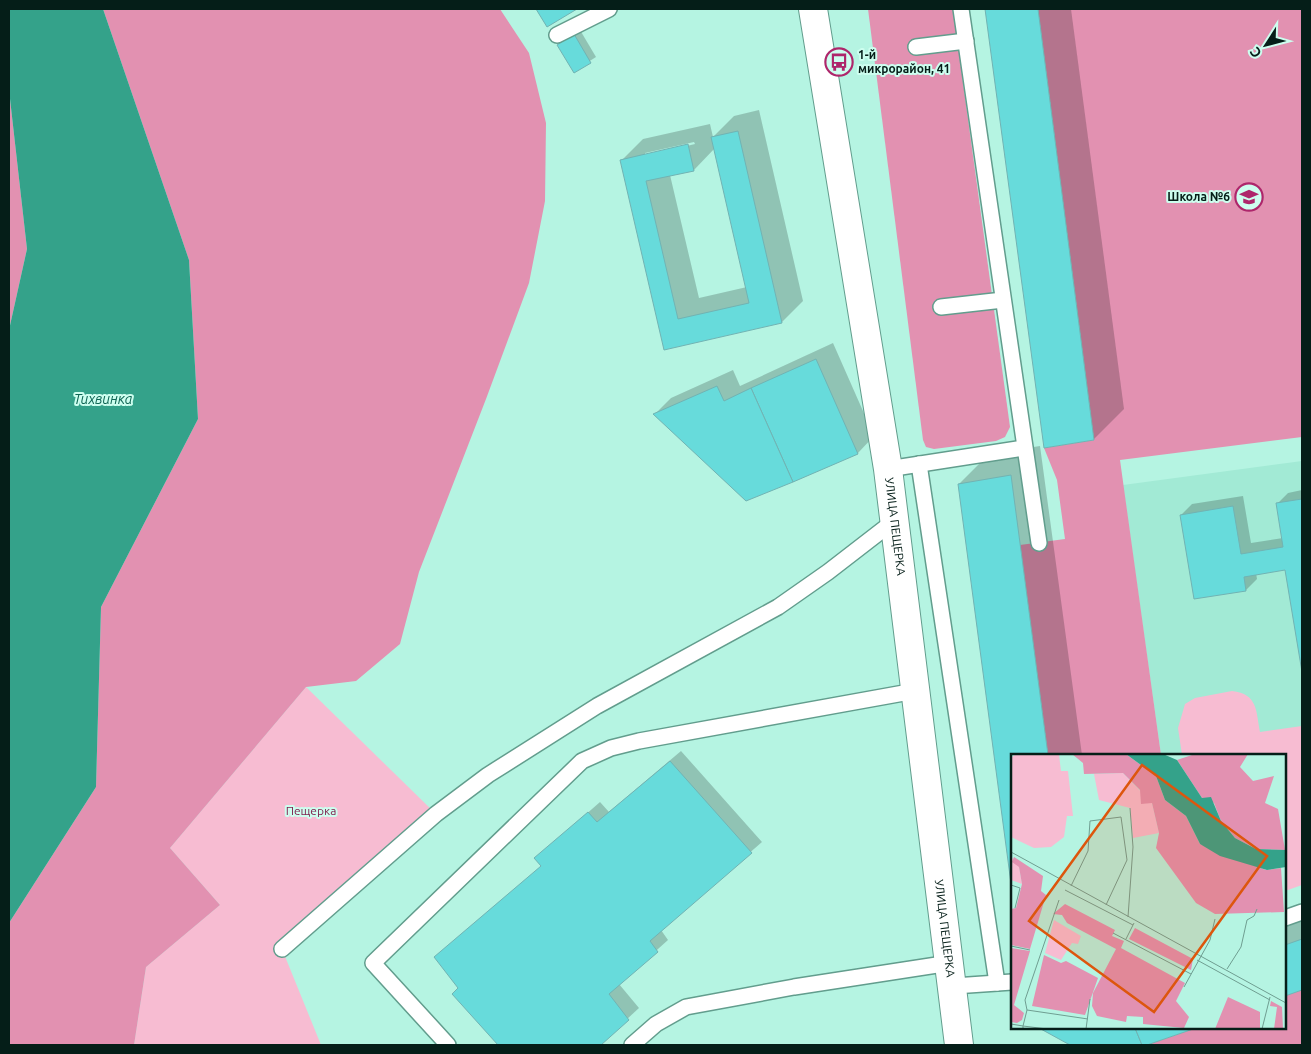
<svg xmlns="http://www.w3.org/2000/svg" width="1311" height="1054" font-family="Ubuntu,sans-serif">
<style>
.built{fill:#a2ead5}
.green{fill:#f7bcd2}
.forest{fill:#e291b1}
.water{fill:#34a28a}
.shadow{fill:#0003;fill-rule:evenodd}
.building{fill:#67dbdb;stroke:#71b3b3}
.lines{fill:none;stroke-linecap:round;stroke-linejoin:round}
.lane-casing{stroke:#629d8d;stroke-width:18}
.secondary-casing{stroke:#629d8d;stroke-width:30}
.lane{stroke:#fff;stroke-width:15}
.secondary{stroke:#fff;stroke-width:28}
.labels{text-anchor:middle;stroke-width:4;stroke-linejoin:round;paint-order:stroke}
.poi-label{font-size:12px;font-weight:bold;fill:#051e18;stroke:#cdfeef;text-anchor:start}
.street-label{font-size:12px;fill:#051e18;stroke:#cdfeef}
.park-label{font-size:12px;fill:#80224f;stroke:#cdfeef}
.water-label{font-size:14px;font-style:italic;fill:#0d6453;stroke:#cdfeef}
.inset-road{fill:none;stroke:#6f9e91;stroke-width:1}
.view{fill:#dd560d;fill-opacity:0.15;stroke:#dd560d;stroke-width:2.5}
.inset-edge{fill:none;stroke:#051e18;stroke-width:2.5}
</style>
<rect width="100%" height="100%" fill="#b5f4e2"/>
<polygon class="built" points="1302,461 1302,814 1285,755 1161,755 1123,485"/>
<g class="green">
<polygon points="306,687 436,814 282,949 321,1045 134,1045 146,967 220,905 170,848"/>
<path d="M1232,691C1258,694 1256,711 1260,732L1302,726V885L1285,891V755H1182L1178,728L1185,704L1195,698Z"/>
</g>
<g class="forest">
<polygon points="103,9 500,9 529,53 546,123 545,201 529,283 486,399 419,572 400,644 356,681 306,687 170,848 220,905 146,967 134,1045 9,1045 9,923 96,787 101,607 198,419 189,260"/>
<polygon points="868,9 953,9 1010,427 1005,437 996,441 934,449 926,447 923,440"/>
<polygon points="1038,9 1302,9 1302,437 1120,460 1161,755 1048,755 1020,545 1065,539 1057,480 1044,448 1094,440"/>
<polygon points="9,90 27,249 9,330"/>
<polygon points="1302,990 1302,1045 1147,1045 1196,1028 1285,1028 1285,996"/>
</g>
<polygon class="water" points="9,9 103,9 189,260 198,419 101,607 96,787 9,923 9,330 27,249 9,90"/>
<g class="shadow">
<polygon points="986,9 1071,9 1124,409 1094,439 1045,446"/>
<polygon points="580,30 596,57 574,71 558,45"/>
<path d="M759,110L803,301L782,322L665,349L622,160L643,139L710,124L713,137L734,116ZM694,142L695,144L645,156V153ZM715,148L747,287L699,298L670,175L694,170Z"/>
<polygon points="833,343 874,436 858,453 747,500 655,414 671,398 733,370 740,386"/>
<polygon points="1040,446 1082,755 1012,755 1012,881 959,484 989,454"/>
<polygon points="1302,490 1302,665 1286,568 1256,573 1257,579 1246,590 1196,598 1181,515 1192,504 1243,496 1251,543 1283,538 1277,504 1288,493"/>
<polygon points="681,751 762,842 661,930 668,940 619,984 639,1008 599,1045 500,1045 454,995 542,865 536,858 600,802 609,812"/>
<polygon points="1302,921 1302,989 1285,995 1285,927"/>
<polygon points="1042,1028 1192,1028 1143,1045 1073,1045"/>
</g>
<g class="building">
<polygon points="536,9 577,9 547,27"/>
<polygon points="985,9 1038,9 1094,440 1044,448"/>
<polygon points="574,34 591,63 574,73 557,45"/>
<polygon points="738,131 782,323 664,350 620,160 688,144 694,171 646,181 678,319 749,303 711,137"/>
<polygon points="816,359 858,454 793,482 751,388"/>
<polygon points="717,386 724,401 751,388 793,482 746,501 653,414"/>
<polygon points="1011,475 1048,755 1012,755 1012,891 958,484"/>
<polygon points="1302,499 1302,672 1285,570 1244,577 1246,591 1194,599 1180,515 1233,506 1241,554 1283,547 1276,503"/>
<polygon points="670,761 752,853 650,941 658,952 609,994 629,1020 601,1045 498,1045 452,994 458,988 434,957 541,866 534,858 588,812 597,822"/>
<polygon points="1302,939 1302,990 1285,996 1285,945"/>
<polygon points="1039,1028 1135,1028 1142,1045 1070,1045"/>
<polygon points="1135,1028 1196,1028 1147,1045 1142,1045"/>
</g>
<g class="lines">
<g class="lane-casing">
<g id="lane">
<polyline points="961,9 1039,543"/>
<polyline points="557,35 609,9"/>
<polyline points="916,47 966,41"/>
<polyline points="941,307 1003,300"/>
<polyline points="919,464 997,983"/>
<polyline points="888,469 1024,448"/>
<polyline points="1285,918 1302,912"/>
<polyline points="282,949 436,814 488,775 597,706 778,607 828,572 894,521"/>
<polyline points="954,986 1012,982"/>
<polyline points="448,1045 373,963 582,761 611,748 639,741 915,691"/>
<polyline points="632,1045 656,1024 686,1007 794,987 950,963"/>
</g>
</g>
<g class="secondary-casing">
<g id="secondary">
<path id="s1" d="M813,9L888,469L959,1045"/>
</g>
</g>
<use href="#lane" class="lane"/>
<use href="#secondary" class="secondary"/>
</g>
<defs>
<g id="bus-ring" transform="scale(1.4375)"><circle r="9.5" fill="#cdfeef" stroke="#ae266b" stroke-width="1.5"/><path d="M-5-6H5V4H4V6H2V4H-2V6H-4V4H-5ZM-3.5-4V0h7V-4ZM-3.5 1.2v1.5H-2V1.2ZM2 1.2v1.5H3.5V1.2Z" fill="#ae266b"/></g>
<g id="school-ring" transform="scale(1.4375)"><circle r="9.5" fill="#cdfeef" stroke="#ae266b" stroke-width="1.5"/><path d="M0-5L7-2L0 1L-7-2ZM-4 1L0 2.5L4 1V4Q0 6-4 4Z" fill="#ae266b"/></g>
</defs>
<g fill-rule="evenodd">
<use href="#bus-ring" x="839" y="62"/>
<use href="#school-ring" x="1249" y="197"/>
</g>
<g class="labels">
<g class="poi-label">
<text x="858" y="59">1-й<tspan x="858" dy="14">микрорайон, 41</tspan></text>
<text x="1230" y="201" text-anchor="end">Школа №6</text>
</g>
<g class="street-label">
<text dy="4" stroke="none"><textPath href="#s1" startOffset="524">УЛИЦА ПЕЩЕРКА</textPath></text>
<text dy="4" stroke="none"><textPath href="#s1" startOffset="929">УЛИЦА ПЕЩЕРКА</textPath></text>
</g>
<g class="park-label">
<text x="311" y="815">Пещерка</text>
</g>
<g class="water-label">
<text x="103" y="404">Тихвинка</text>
</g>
</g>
<g transform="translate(1011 754)">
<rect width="275" height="275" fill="#b5f4e2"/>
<path d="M5,0L48,1L50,17H57L62,62H56L53,83L40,93L23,94L0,83V4ZM112,19L141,49L148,79L122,84L119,54L88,46L83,20ZM0,102L8,113L11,130L0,126ZM43,166L70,182L67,190L61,189L50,206L34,199Z" fill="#f7bcd2"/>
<path d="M61,0H115L145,22L154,46L175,62L189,90L255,116L270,114L273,158L204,160L185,149L145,94L148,79L141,49L130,50L129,36L112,19L73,20L72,9ZM184,0H237L229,13L242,27L263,22L254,49L267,55L274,96L245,95L224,84L210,67L203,49L191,44L166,6ZM3,103L32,122L30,137L35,141L19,195L0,191V155L5,154L11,130L8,113L1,108ZM54,150L104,176L101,182L113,187L110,194L174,229L165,247L178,263L173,274L132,270V263L116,262L115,268L86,262L81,252L82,239L105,195L56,169L51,161L42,160ZM124,174L182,205L180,216L118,185ZM0,194L19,197L3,251L13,259L11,266L6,269L0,268ZM33,201L50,209L55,207L87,224L74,261L21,252ZM217,243L249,258V275H204ZM260,247L271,253L272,275H263L266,253L259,252Z" fill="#e291b1"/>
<path d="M115,0H152L166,6L191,44L200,43L210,67L224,84L245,95L275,96V113L256,116L209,102L189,90L175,62L154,46L145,22Z" fill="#34a28a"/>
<path class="inset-road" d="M0,98L275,249M0,131L9,134L4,154M60,132L77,97L79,67L110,63L116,106L95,151M54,136L122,171M117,163L122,93L119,54M102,179L180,220M115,185L123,169M0,192L19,196M186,206L259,246M216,215L230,193L236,166L243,162L246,155M173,233L199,186L204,165M16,256L77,265M0,270L12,272V275M36,275L12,272L16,256L14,246L48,146M75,275L79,245M251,275L259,243"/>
<path class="view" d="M131,11L256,102L143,258L18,167Z"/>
<rect width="275" height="275" class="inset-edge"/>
</g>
<rect width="1311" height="1054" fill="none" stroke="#051e18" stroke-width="20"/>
<g transform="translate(1266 45) rotate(234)" stroke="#cdfeef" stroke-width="4" paint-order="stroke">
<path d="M0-4L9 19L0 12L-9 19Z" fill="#051e18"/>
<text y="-8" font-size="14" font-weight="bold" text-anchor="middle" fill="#051e18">С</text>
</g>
</svg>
